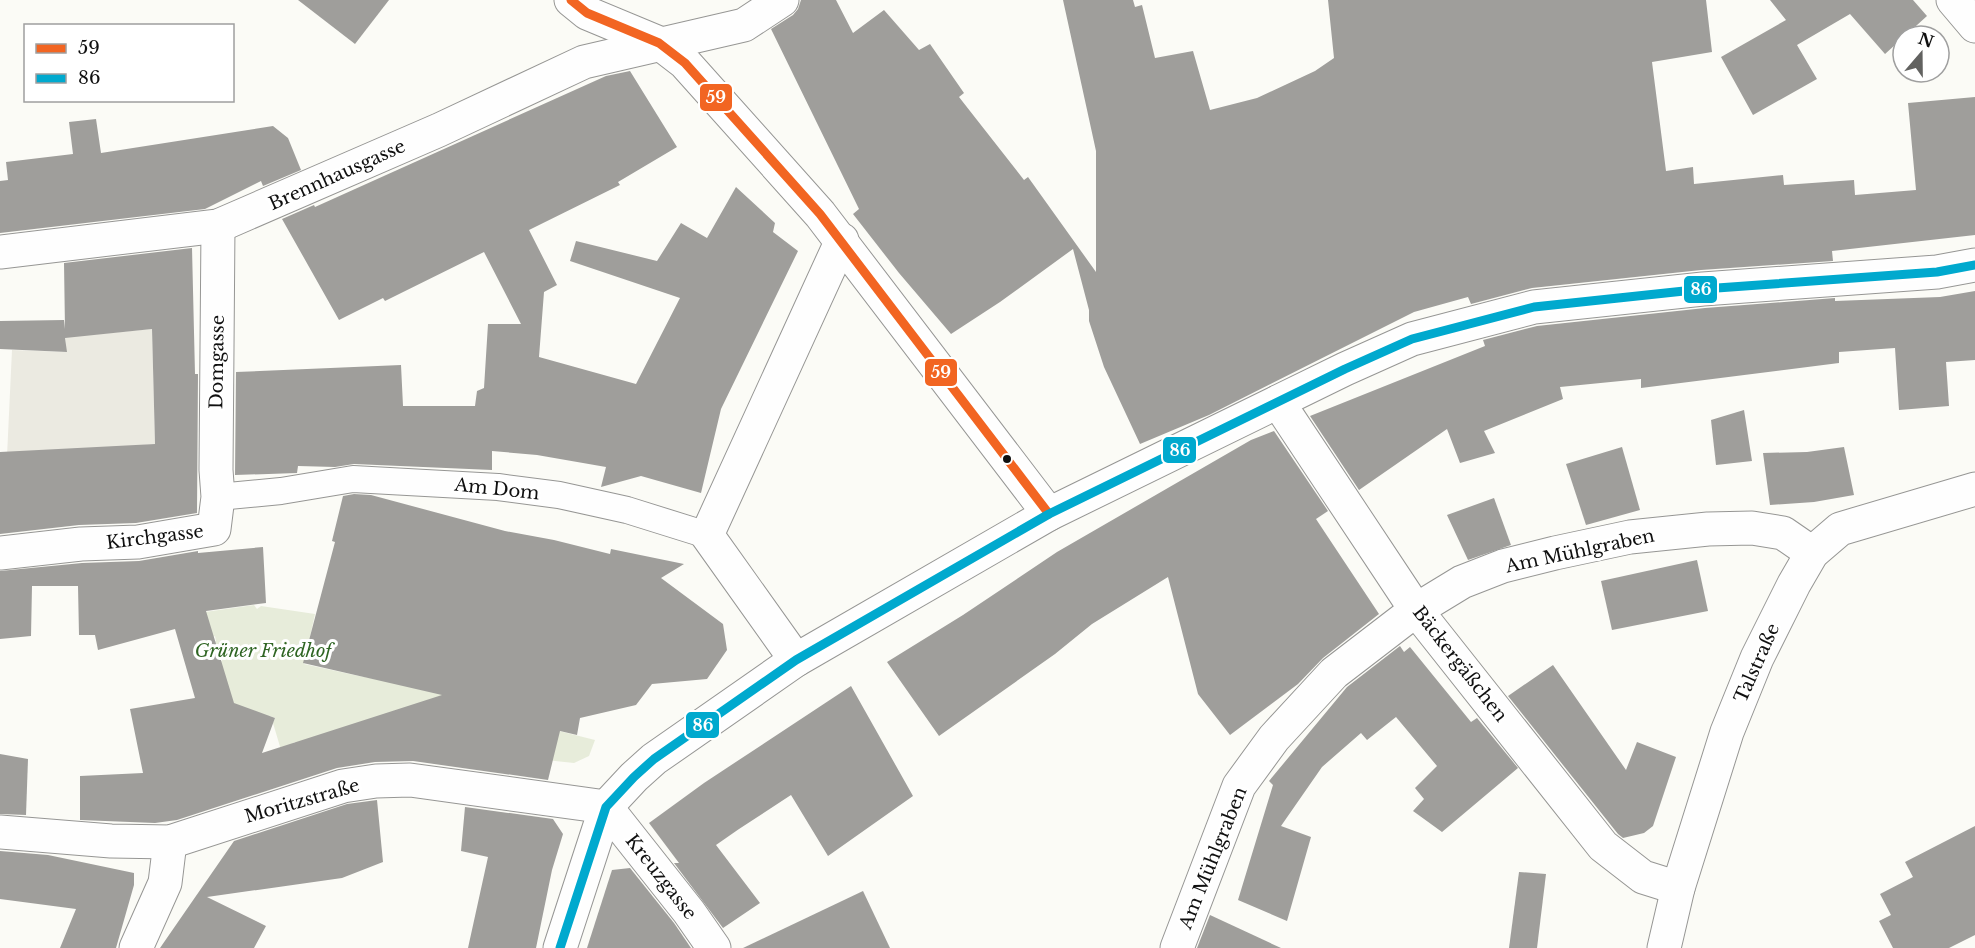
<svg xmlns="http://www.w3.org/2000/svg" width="1975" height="948" font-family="'Libre Baskerville',serif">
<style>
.cemetery{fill:#e7ecda}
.plaza{fill:#ebeae1}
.building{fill:#9f9e9b}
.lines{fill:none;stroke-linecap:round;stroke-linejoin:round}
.pedestrian-casing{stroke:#969694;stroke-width:28}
.minor-casing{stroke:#969694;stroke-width:35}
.pedestrian{stroke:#fefefe;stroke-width:26}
.minor{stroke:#fefefe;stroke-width:33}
.bus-1-casing{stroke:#fff;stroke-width:14}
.bus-2-casing{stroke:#fff;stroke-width:14}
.bus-1{stroke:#f26522;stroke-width:9}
.bus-2{stroke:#00a9ce;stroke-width:9}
.bus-dot{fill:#101010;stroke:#fff;stroke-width:2}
.labels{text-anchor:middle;stroke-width:6;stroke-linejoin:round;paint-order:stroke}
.street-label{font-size:18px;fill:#101010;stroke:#fff}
.park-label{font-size:18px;font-style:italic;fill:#2f6523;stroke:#fff}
.line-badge{stroke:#fff;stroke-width:2}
.badge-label{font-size:16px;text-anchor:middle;font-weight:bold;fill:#fff}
</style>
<rect width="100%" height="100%" fill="#fbfbf6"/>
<polygon class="cemetery" points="254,605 257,609 261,606 315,614 304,664 359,676 494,701 555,730 595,740 589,756 574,763 316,736 297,746 295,742 281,750 273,723 275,718 270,716 268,722 239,730 220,662 222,661 221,657 219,658 214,642 216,641 215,636 213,637 205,612"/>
<polygon class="plaza" points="152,329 155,444 7,456 12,350 66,352 65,337"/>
<g class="building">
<polygon points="298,0 389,0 355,44"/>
<polygon points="801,0 836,0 853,33 884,10 919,50 930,44 964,93 959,97 1024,180 1028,177 1096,272 1096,151 1063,0 1133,0 1135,7 1142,5 1155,58 1193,51 1210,110 1257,98 1315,71 1334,58 1328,0 1706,0 1712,52 1652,62 1666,171 1693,167 1694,184 1783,175 1784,185 1854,180 1855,195 1916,190 1908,103 1975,97 1975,235 1832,251 1833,261 1701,270 1532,288 1471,304 1468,297 1414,312 1209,415 1140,444 1104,367 1089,321 1089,310 1073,249 1000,302 951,334 899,273 853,214 859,209 771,29 793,15 798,9"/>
<polygon points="1770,0 1913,0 1927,16 1885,54 1850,14 1797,45 1817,79 1753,115 1721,57 1786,20"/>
<polygon points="630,71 677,147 618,182 620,185 529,230 557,285 544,292 539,357 636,384 680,298 570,261 576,241 657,261 681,223 707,238 736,187 775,223 773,232 798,251 721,409 701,493 641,476 601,487 606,467 537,455 492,451 492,470 354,464 335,467 298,466 297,473 235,475 236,372 401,365 403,406 475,406 477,391 484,388 488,324 521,324 484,252 385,301 383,298 339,320 282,219 314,205 315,207 606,76"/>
<polygon points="96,119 101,153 273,126 288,138 301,170 263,186 261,181 205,209 0,233 0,181 8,180 6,162 73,154 69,122"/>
<polygon points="192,248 195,374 198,374 197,513 136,523 79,525 0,534 0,452 155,444 152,329 65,338 67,352 0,349 0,321 64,320 65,329 64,263"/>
<polygon points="1975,291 1975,360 1946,362 1949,406 1899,410 1895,348 1839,352 1839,363 1641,388 1641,379 1560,387 1563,399 1484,431 1495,453 1460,463 1447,429 1359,490 1310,416 1485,346 1483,340 1537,326 1705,308 1835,298 1835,301 1940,297"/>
<polygon points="1744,410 1752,461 1716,465 1711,420"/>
<polygon points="1274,431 1328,511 1316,519 1379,614 1323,658 1298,684 1230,735 1198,694 1168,577 1092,624 1055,654 939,736 887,662 963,615 1057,552 1251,440"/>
<polygon points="1622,447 1640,510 1586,525 1566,464"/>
<polygon points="1844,447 1854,495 1814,502 1770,505 1763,453 1807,452"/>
<polygon points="354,494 371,495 505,531 554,540 610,554 611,549 684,564 661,578 723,624 727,650 707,679 652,684 636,705 580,718 577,735 560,731 548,780 413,761 375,762 337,768 177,820 155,823 80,820 80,776 143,773 130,709 195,698 175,629 98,650 95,635 79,635 78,586 32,586 31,636 0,639 0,571 82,563 139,561 198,551 198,553 263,547 266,603 206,611 234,703 275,718 262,753 442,695 303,663 335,542 332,541 343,496"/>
<polygon points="1494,498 1511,545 1468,560 1447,515"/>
<polygon points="1697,560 1708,611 1612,630 1601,581"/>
<polygon points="1400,646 1404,652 1410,647 1471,722 1477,718 1518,768 1442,832 1413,811 1424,799 1415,788 1437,766 1396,717 1367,740 1361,733 1322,767 1281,826 1311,837 1287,921 1238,900 1273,785 1269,781 1347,687"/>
<polygon points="1553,665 1626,770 1637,742 1676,757 1653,826 1644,833 1623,838 1618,834 1508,696"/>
<polygon points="851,686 913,796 828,856 791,795 739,829 716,845 760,903 723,928 674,863 679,863 649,823 704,783"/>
<polygon points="0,754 28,759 26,815 0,814"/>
<polygon points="377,800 383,862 342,878 207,897 266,926 254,948 160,948 234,841 347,804"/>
<polygon points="465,807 553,819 563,834 552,870 536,948 468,948 488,857 461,851"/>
<polygon points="1975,826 1975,935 1949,948 1893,948 1879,921 1891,915 1880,894 1913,877 1905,862"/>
<polygon points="0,851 48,855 134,873 134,885 116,948 60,948 76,909 0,899"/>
<polygon points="630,868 674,923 691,948 587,948 612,870"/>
<polygon points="1519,872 1546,874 1537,948 1509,948"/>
<polygon points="863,891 890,948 743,948"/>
<polygon points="1210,915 1281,948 1197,948"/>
</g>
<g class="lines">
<g class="pedestrian-casing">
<polyline id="pedestrian" points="218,497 281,491 353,479 498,487 559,495 627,510 707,535"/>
</g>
<g class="minor-casing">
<g id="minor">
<polyline points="571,0 587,13 659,43 685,63 820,214 1049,514"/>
<polyline points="1953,0 1975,26"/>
<polyline points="0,252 218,226 439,130 584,62 744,25 782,0"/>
<polyline points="1278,402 1416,610 1603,846 1643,877 1678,888"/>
<polyline points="0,553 81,544 138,542 214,529 218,497 216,470 218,226"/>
<polyline points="796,660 707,535 842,240"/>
<polyline points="606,807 689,912 714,948"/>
<polyline points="0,832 111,841 170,842 343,786 376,781 410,780 606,807"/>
<polyline points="136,948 165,883 170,842"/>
<polyline points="560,948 606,807 634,777 654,759 796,660 1049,514 1345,369 1412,339 1534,307 1703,289 1937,272 1975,265"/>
<polyline points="1177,948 1239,786 1274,738 1334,673 1416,610 1462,582 1503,566 1555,553 1630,537 1708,529 1752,528 1783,533 1812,553"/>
<polyline points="1664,948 1678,888 1727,732 1757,658 1794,584 1812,553 1840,529 1975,489"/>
</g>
</g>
<use href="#pedestrian" class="pedestrian"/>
<use href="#minor" class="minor"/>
<g class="bus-1-casing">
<polyline id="bus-1" points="571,0 587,13 659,43 685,63 820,214 1049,514"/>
</g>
<g class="bus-2-casing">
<polyline id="bus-2" points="560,948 606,807 634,777 654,759 796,660 1049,514 1345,369 1412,339 1534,307 1703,289 1937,272 1975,265"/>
</g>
<use href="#bus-1" class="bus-1"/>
<use href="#bus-2" class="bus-2"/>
</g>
<circle class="bus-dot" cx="1007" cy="459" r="5"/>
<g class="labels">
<g class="street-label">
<text transform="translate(337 175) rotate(-24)" y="6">Brennhausgasse</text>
<text transform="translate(217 362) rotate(-89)" y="6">Domgasse</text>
<text transform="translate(497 489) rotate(6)" y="6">Am Dom</text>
<text transform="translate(155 537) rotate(-7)" y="6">Kirchgasse</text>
<text transform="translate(1580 551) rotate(-12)" y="6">Am Mühlgraben</text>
<text transform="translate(1757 663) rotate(-66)" y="6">Talstraße</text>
<text transform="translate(1460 664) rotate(52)" y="6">Bäckergäßchen</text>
<text transform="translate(302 801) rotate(-16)" y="6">Moritzstraße</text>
<text transform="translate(1213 858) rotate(-68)" y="6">Am Mühlgraben</text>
<text transform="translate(661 877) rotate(52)" y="6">Kreuzgasse</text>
</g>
<g class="park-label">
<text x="263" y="657">Grüner Friedhof</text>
</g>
</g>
<g class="line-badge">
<rect x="699" y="83" width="34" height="29" rx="6" fill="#f26522"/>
<rect x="1683" y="275" width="35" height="29" rx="6" fill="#00a9ce"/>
<rect x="924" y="358" width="34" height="29" rx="6" fill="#f26522"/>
<rect x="1162" y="436" width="35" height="28" rx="6" fill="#00a9ce"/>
<rect x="685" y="711" width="35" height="28" rx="6" fill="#00a9ce"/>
</g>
<g class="badge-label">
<text x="716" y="103">59</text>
<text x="1701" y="295">86</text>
<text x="941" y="378">59</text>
<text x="1180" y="456">86</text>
<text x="703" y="731">86</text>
</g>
<rect x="24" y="24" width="210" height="78" fill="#ffffff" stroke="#9f9f9f" stroke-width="1.5"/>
<rect x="36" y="44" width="30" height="9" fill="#f26522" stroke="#9f9f9f" stroke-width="1.5"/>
<text x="78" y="54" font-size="18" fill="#101010">59</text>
<rect x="36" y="74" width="30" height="9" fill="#00a9ce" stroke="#9f9f9f" stroke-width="1.5"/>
<text x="78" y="84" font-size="18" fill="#101010">86</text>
<g transform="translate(1921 54) rotate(20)"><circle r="28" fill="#ffffff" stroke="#9f9f9f" stroke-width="1.5"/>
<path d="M0-4.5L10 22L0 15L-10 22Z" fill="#626260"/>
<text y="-9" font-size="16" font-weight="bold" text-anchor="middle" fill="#101010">N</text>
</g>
</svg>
